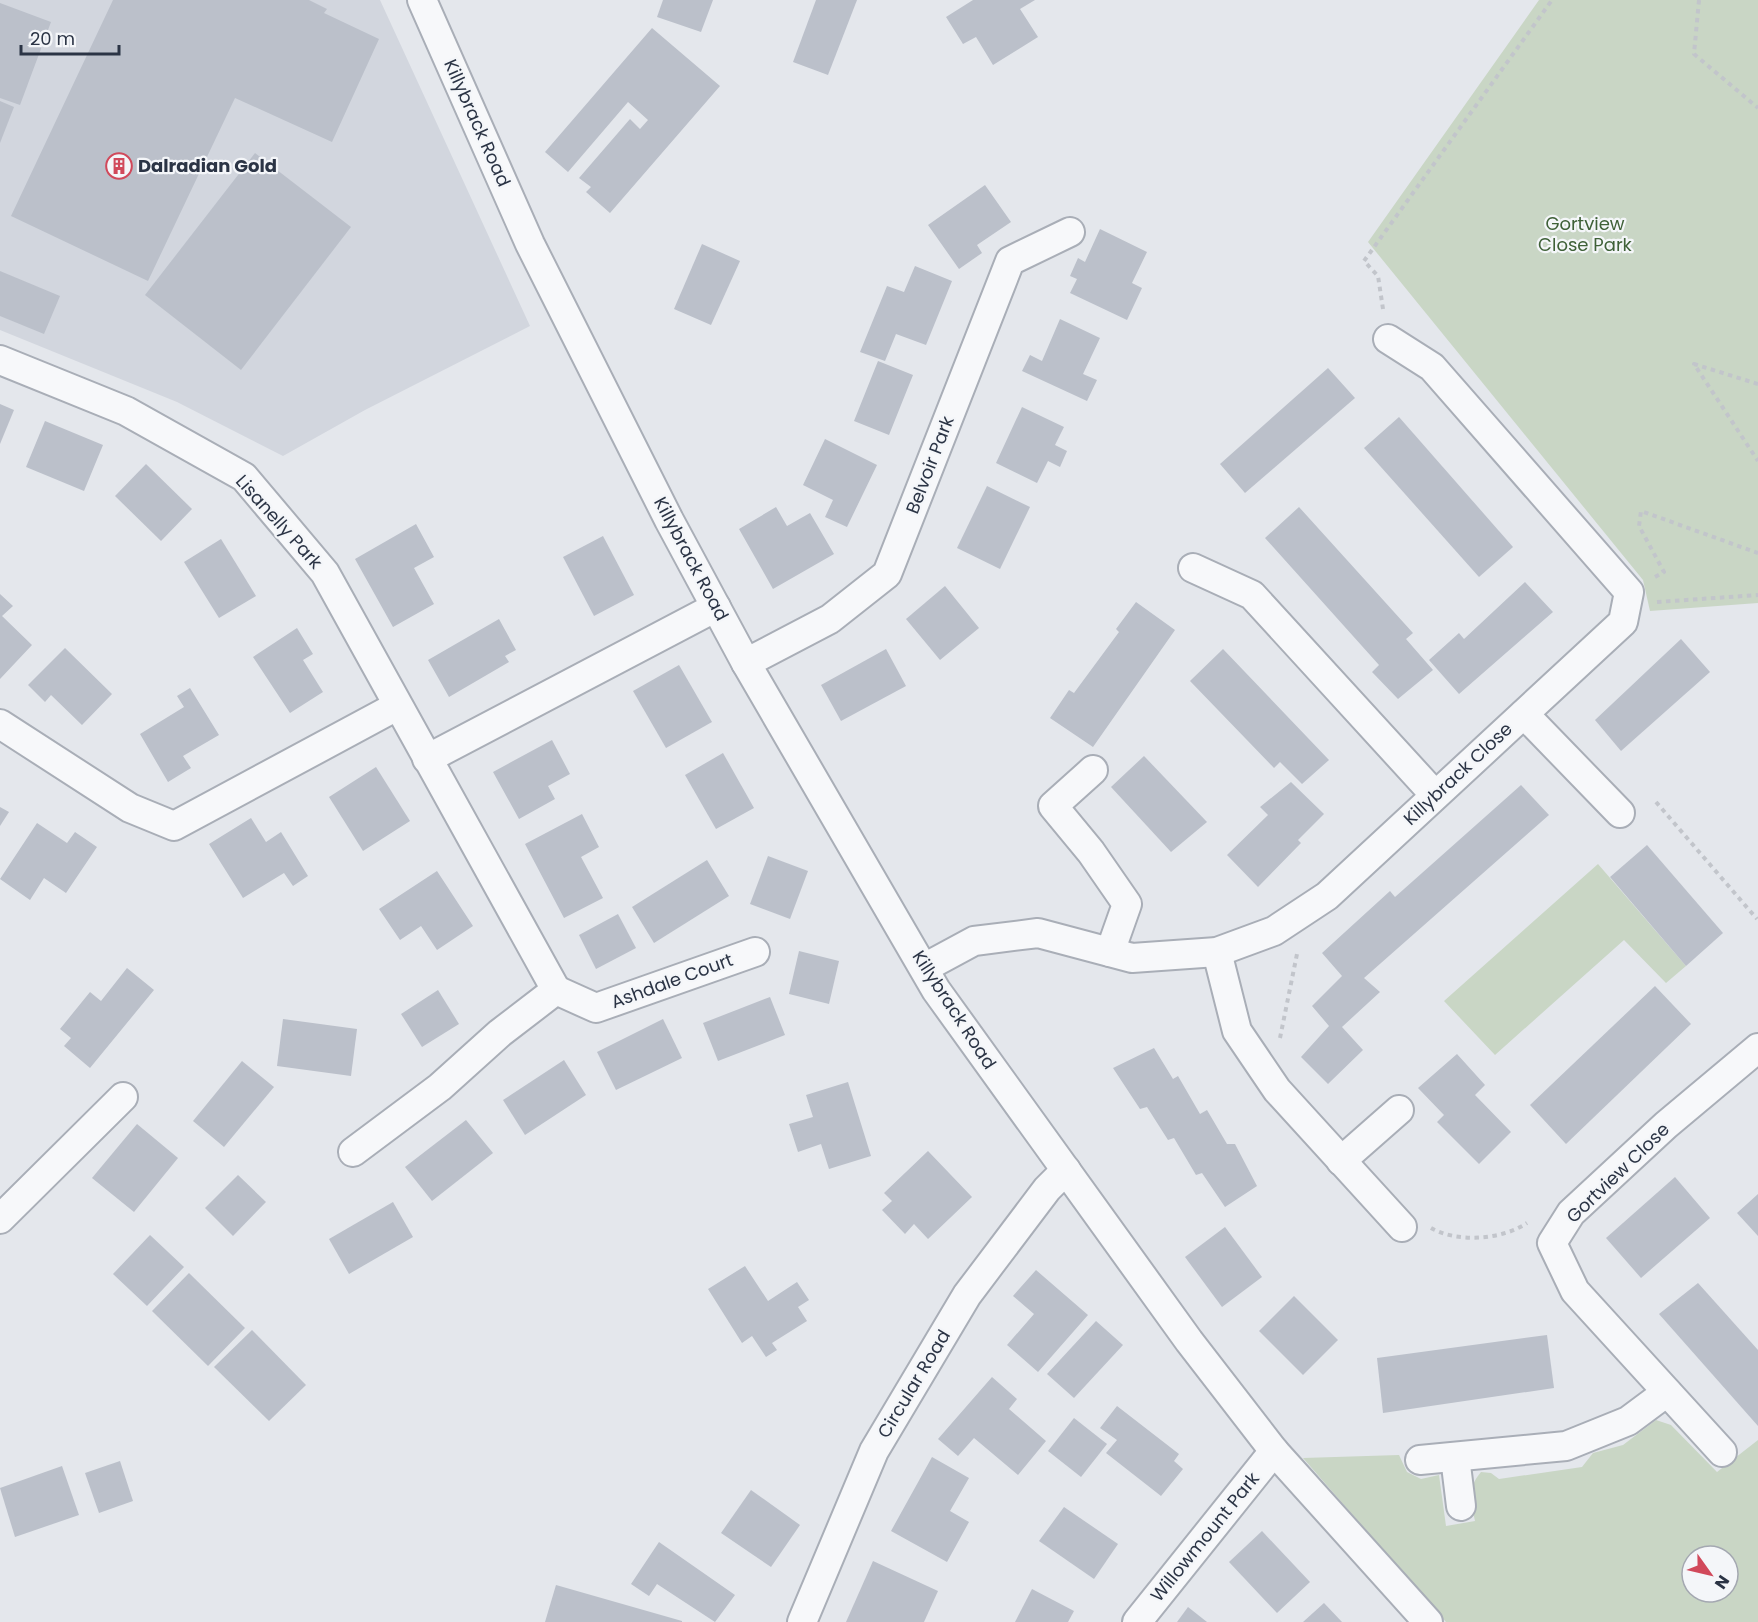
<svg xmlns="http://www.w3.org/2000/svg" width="1758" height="1622" font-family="Poppins,sans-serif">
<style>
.built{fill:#d2d6de}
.green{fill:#c9d6c5;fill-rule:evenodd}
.building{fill:#bbc0ca}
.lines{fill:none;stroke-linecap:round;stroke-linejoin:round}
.minor-casing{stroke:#a9aeb7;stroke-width:32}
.path{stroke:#c2c5cb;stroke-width:4;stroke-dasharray:4.5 4.5;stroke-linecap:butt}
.minor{stroke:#f7f8fa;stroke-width:28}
.labels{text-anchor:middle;stroke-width:4.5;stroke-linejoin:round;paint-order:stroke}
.street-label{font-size:18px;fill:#2b3445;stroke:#f4f6f9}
.poi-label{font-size:18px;font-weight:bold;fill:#2b3445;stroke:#f4f6f9;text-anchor:start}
.park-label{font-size:18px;fill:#3f6138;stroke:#f4f6f9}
</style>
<rect width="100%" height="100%" fill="#e4e7ec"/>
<polygon class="built" points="0,0 380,0 530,326 365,410 283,456 177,402 0,330"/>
<g class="green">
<polygon points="1539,0 1758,0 1758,603 1650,611 1643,580 1368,242"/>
<polygon points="1598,864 1686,966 1666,983 1624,940 1495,1055 1444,1001"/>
<path d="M1656,1420L1671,1425L1717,1472L1758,1440V1622H1446L1303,1458L1399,1455L1407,1472L1421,1479L1439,1475L1446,1526L1475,1521C1471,1502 1467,1488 1481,1472L1491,1473L1499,1479L1582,1467L1593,1453L1623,1445ZM1692,1556H1728V1592H1692Z"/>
</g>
<g class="building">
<polygon points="113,0 309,0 327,9 324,13 379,39 332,142 235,98 148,281 11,216"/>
<polygon points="663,0 713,0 701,32 657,17"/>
<polygon points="816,0 857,0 828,75 793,62"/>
<polygon points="973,0 1035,0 1020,9 1038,37 993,65 976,37 963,44 946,17"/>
<polygon points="0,3 51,22 20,105 0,98"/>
<polygon points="652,28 720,86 610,213 586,192 591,187 579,178 630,119 640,129 648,120 628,102 568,172 545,152"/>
<polygon points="0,101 14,107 0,143"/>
<polygon points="255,153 351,227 241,370 145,295"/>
<polygon points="985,185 1011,222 977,245 982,253 959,269 928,225"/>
<polygon points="1100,229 1147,252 1132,283 1142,288 1127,320 1070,293 1077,279 1070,276 1078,258 1085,262"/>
<polygon points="702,244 740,261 711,325 674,309"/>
<polygon points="915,266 952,281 926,345 896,334 885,361 860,352 887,286 904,292"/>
<polygon points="0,271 60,296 44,334 0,316"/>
<polygon points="1060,319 1100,338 1083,374 1097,380 1087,401 1022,371 1030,355 1042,361"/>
<polygon points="878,361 913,375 889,435 854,421"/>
<polygon points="1328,368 1355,398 1245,493 1220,464"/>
<polygon points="0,404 14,410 0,444"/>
<polygon points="1022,407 1064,427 1055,445 1067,451 1060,467 1048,461 1037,483 996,463"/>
<polygon points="1399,417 1513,547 1479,577 1364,448"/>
<polygon points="45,421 103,445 84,491 26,467"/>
<polygon points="825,439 877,465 847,527 825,517 833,500 803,485"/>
<polygon points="146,464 192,509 161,541 115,496"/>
<polygon points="987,486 1030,507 1000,569 957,548"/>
<polygon points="776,507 787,526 810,513 834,554 773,589 739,529"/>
<polygon points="1299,507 1413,633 1406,639 1433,670 1398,699 1372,672 1379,665 1265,538"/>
<polygon points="416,524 434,557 414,568 434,604 393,627 355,559"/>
<polygon points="603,536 634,595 594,616 563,557"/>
<polygon points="221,539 256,596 219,618 184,562"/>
<polygon points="1525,582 1553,612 1459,694 1429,660 1459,633 1464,639"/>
<polygon points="945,586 979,628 940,660 906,619"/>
<polygon points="0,594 13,606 2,616 32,645 0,679"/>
<polygon points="1136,602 1175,630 1093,747 1050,718 1069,690 1074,693 1119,632 1116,629"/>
<polygon points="499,619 516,650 505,656 509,662 449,697 428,660"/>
<polygon points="297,628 313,654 303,660 323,692 290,713 253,657"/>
<polygon points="1681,639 1710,672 1621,751 1595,720"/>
<polygon points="65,648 112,694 82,725 51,695 45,702 28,685"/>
<polygon points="886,649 906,686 841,721 821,685"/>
<polygon points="1223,649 1329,760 1302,784 1280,762 1274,768 1190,681"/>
<polygon points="679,665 712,722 666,748 633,691"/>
<polygon points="190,688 219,735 183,756 191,768 168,782 140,734 184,707 177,696"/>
<polygon points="552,740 570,774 548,786 555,799 519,819 493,772"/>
<polygon points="723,753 754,808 716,829 685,775"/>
<polygon points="1144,756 1207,822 1171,852 1111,787"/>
<polygon points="376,767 410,821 363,851 329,797"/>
<polygon points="1291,782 1324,814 1298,840 1301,843 1258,887 1227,855 1268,815 1260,807"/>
<polygon points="1521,785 1549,815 1364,978 1380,992 1342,1027 1363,1050 1328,1084 1301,1057 1329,1026 1312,1006 1342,976 1322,953 1390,891 1395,897"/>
<polygon points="0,807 9,812 0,826"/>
<polygon points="582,814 599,847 581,857 603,898 564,918 525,844"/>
<polygon points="251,818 266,842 281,832 308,876 293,886 284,873 243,898 209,844"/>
<polygon points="37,823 67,843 75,832 97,847 66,893 44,878 30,900 0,879"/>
<polygon points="1647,845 1723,933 1686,966 1610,877"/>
<polygon points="768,856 808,871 790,919 750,904"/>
<polygon points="707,860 729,896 654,943 632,907"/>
<polygon points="437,871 473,926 437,950 421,926 400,940 379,909"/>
<polygon points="618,914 636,948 596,969 579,935"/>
<polygon points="799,951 839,961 829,1004 789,994"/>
<polygon points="127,968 154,990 90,1068 64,1046 71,1038 60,1029 90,992 101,1001"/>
<polygon points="1655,986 1691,1024 1566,1144 1530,1105"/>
<polygon points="438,990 459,1024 422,1047 401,1014"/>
<polygon points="770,997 785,1035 718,1061 703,1023"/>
<polygon points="283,1019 357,1029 351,1076 277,1066"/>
<polygon points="663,1019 682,1058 616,1090 597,1052"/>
<polygon points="1154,1048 1173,1079 1178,1076 1200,1114 1207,1110 1227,1144 1235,1144 1257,1186 1225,1207 1202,1173 1196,1175 1174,1138 1168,1140 1147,1107 1140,1109 1113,1068"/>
<polygon points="1457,1054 1485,1085 1475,1095 1511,1132 1479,1164 1437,1122 1444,1115 1418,1088"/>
<polygon points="564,1060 586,1095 525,1135 503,1100"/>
<polygon points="242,1061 274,1087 224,1147 193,1121"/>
<polygon points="848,1082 871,1156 829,1169 821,1144 798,1152 789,1124 813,1117 806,1095"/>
<polygon points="466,1120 493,1153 432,1201 405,1167"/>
<polygon points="137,1124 178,1158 134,1212 92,1178"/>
<polygon points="928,1151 972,1197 928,1239 914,1224 905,1234 882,1210 892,1201 884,1193"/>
<polygon points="238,1175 266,1202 233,1236 205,1208"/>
<polygon points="1675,1177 1710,1218 1641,1278 1606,1238"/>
<polygon points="1758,1194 1758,1236 1737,1213"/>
<polygon points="393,1202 413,1237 349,1274 329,1239"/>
<polygon points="1225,1227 1262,1277 1222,1307 1185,1257"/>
<polygon points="150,1235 184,1267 147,1306 113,1274"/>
<polygon points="745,1266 768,1301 797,1282 809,1300 798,1307 807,1321 772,1343 777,1350 766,1357 752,1336 742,1343 708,1289"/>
<polygon points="1036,1270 1088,1315 1038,1372 1007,1345 1034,1314 1013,1296"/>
<polygon points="189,1273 245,1328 208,1366 152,1311"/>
<polygon points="1698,1283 1758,1350 1758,1426 1659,1314"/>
<polygon points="1294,1296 1338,1340 1303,1375 1259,1331"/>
<polygon points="1096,1321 1123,1345 1074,1398 1047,1374"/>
<polygon points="252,1330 306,1385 269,1421 214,1367"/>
<polygon points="1547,1335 1554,1388 1383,1413 1377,1358"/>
<polygon points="992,1377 1017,1399 1009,1409 1046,1441 1018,1475 974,1438 958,1456 938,1439"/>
<polygon points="1117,1406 1179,1454 1174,1461 1183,1469 1161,1496 1106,1453 1117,1440 1100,1428"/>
<polygon points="1074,1418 1107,1444 1081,1477 1048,1451"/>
<polygon points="932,1457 969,1478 950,1511 969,1522 947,1562 891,1531"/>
<polygon points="120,1461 133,1501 99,1513 85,1473"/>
<polygon points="62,1466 79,1515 15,1537 0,1488"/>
<polygon points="751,1490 800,1525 771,1567 721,1533"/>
<polygon points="1064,1507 1118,1544 1094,1579 1039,1541"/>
<polygon points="1262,1531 1310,1582 1277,1613 1229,1562"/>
<polygon points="659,1542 735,1595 715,1622 657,1584 649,1596 631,1584"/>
<polygon points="873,1561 938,1591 924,1622 846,1622"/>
<polygon points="556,1585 682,1621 682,1622 545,1622"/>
<polygon points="1032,1589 1074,1611 1068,1622 1015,1622"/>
<polygon points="1324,1603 1342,1622 1303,1622"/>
<polygon points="1188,1607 1207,1622 1177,1622"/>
</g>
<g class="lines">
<g class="minor-casing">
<g id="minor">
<polyline points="422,0 530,244 669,520 746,663 936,990 1189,1341 1274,1451 1428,1622"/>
<polyline points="0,360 126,411 244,477 325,573 556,990"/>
<polyline points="1193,568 1252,595 1435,795"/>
<polyline points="746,663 830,619 887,574 1010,261 1070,232"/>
<polyline points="1524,714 1620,813"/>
<polyline points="0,724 130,808 174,826 397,706"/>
<polyline points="427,759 716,607"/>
<polyline points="1093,770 1053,806 1091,852 1127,904 1110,952"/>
<polyline points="1217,952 1237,1031 1277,1090 1402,1227"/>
<polyline points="924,968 974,941 1038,933 1132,958 1217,952 1274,931 1327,896 1623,622 1629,592 1432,367 1388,339"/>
<polyline points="556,990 596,1008 755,952"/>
<polyline points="353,1152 440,1087 500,1033 556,990"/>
<polyline points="1341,1161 1399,1110"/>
<polyline points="0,1219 123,1097"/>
<polyline points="1722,1452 1575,1291 1552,1243 1571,1213 1666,1125 1758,1048"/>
<polyline points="1455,1457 1461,1506"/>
<polyline points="1420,1460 1566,1446 1628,1421 1667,1392"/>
<polyline points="802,1622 874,1451 967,1295 1047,1189 1066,1170"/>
<polyline points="1137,1622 1274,1451"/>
</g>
</g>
<g class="path">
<polyline points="1699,0 1694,54 1758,108"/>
<polyline points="1383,309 1378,276 1364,261 1552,0"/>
<polyline points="1758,384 1694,364 1758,461"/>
<polyline points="1655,577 1664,572 1639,526 1641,511 1758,553"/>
<polyline points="1657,602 1758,595"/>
<polyline points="1656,802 1757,919"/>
<polyline points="1280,1038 1297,954"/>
<path d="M1431,1228C1457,1243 1502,1240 1527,1223"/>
</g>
<use href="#minor" class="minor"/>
</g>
<defs>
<g id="building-ring" transform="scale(1.35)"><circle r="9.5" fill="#f4f6f9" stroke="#d1495b" stroke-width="1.5"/><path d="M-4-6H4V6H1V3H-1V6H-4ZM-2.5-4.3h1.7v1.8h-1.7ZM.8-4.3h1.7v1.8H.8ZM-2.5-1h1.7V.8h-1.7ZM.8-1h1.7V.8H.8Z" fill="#d1495b"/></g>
</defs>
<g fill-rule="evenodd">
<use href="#building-ring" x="119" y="166"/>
</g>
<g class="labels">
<g class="street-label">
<text transform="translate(477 123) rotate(66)" y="6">Killybrack Road</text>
<text transform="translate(930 465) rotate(-69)" y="6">Belvoir Park</text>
<text transform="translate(279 522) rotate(48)" y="6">Lisanelly Park</text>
<text transform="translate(691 559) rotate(62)" y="6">Killybrack Road</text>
<text transform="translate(1458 774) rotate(-43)" y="6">Killybrack Close</text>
<text transform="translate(672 981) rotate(-20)" y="6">Ashdale Court</text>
<text transform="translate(954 1010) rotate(57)" y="6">Killybrack Road</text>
<text transform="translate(1618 1173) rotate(-44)" y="6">Gortview Close</text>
<text transform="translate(914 1384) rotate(-59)" y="6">Circular Road</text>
<text transform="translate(1205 1537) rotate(-51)" y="6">Willowmount Park</text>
</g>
<g class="poi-label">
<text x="138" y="172">Dalradian Gold</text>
</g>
<g class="park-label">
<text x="1585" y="230">Gortview<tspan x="1585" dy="21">Close Park</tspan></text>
</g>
</g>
<g transform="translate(1710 1574) rotate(124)"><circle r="28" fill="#f4f6f9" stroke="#a4a8b1" stroke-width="1.5"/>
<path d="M0-4.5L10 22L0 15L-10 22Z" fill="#d1495b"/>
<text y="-9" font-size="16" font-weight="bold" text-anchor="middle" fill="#2b3445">N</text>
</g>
<path d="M21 45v9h98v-9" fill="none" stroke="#2b3445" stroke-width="3"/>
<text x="30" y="45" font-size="18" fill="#2b3445" stroke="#f4f6f9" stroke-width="4.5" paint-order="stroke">20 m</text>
</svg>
